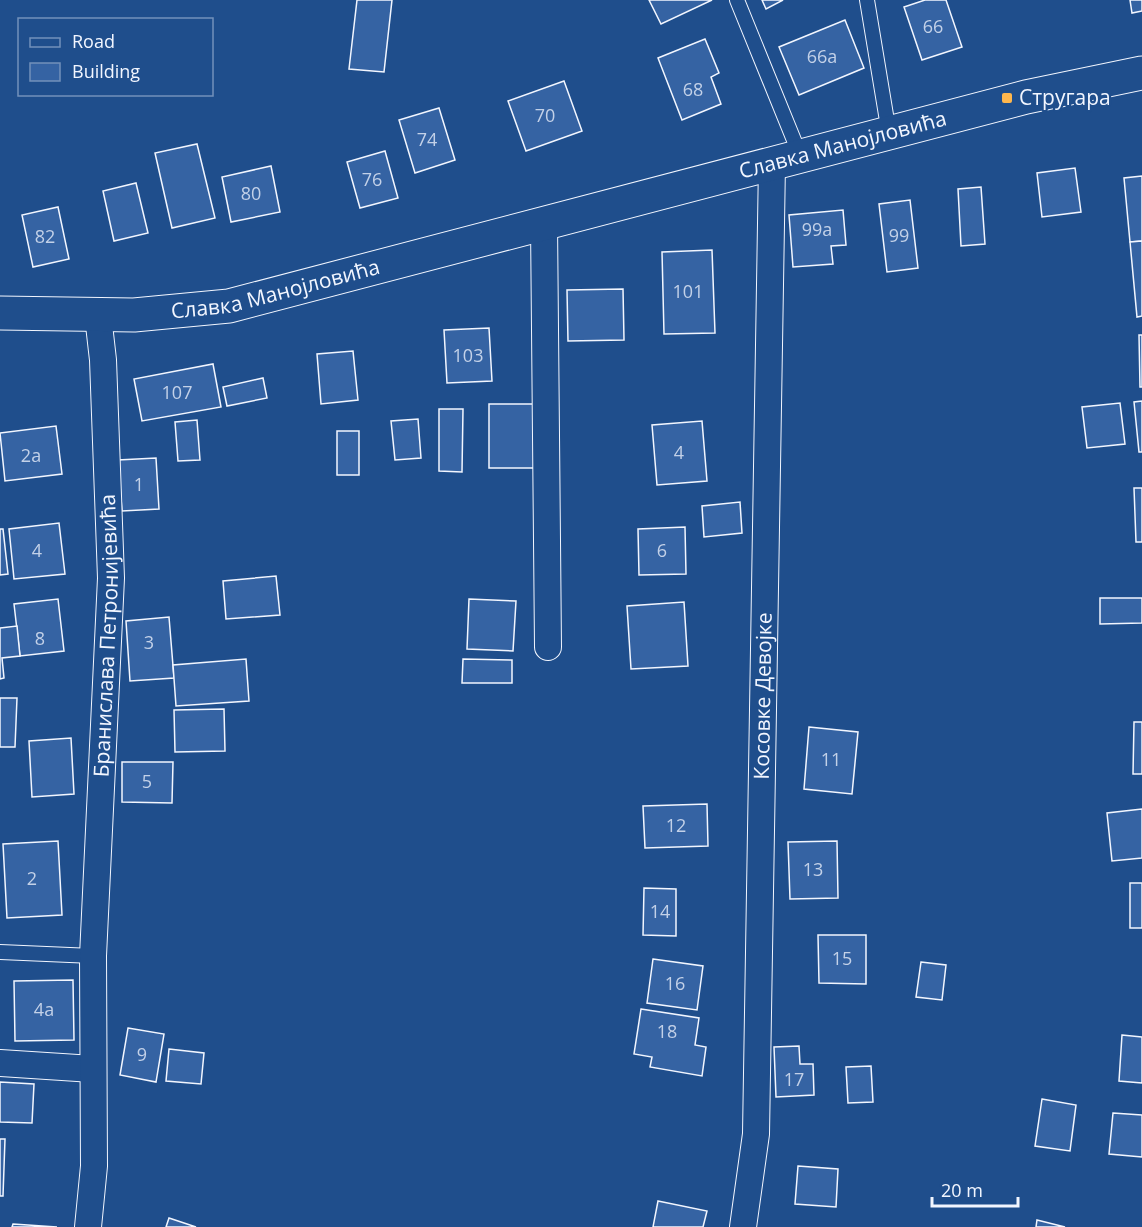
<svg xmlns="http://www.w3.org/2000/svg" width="1142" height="1227" font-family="'Open Sans',sans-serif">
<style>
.building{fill:#3563a3;stroke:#f2f6ff;stroke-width:1.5}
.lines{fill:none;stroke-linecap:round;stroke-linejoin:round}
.lane-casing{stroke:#f2f6ff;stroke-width:16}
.street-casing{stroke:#f2f6ff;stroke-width:28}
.secondary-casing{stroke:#f2f6ff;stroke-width:35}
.lane{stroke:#1f4e8c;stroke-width:14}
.street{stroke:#1f4e8c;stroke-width:26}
.secondary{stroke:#1f4e8c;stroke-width:33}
.poi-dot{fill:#ffb74d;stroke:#1f4e8c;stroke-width:2}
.labels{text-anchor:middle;stroke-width:4.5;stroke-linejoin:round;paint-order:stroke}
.number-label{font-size:18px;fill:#c3d1e8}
.poi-label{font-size:21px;fill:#f2f6ff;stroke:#1f4e8c;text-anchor:start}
.street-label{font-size:21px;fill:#f2f6ff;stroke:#1f4e8c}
</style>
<rect width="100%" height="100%" fill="#1f4e8c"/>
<g class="building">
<polygon points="357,0 392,0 384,72 349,69"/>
<polygon points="649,0 712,0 661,24"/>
<polygon points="762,0 783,0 766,9"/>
<polygon points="925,0 946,0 962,47 922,60 904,7"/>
<polygon points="1130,0 1142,0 1142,11 1132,13"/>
<polygon points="845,20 864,68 799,95 779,47"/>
<polygon points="705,39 719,73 711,77 721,104 682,120 658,58"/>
<polygon points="564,81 582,131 526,151 508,101"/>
<polygon points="439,108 455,160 415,173 399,120"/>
<polygon points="197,144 215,218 172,228 155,153"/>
<polygon points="385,151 398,198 360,208 347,162"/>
<polygon points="271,166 280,212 231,222 222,177"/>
<polygon points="1075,168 1081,212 1042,217 1037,173"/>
<polygon points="1142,176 1142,241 1130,242 1124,178"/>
<polygon points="136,183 148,233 114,241 103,191"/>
<polygon points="981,187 985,244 961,246 958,189"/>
<polygon points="910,200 918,268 887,272 879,204"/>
<polygon points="58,207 69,259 33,267 22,215"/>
<polygon points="843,210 846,245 831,246 833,264 793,267 789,215"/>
<polygon points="1142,241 1142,316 1137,317 1130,242"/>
<polygon points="712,250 715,333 664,334 662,252"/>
<polygon points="623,289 624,340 568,341 567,290"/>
<polygon points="489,328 492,381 447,383 444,330"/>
<polygon points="1139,335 1142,335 1142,387 1140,387"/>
<polygon points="353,351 358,400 321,404 317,354"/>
<polygon points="213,364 221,407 142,421 134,379"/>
<polygon points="263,378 267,398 227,406 223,387"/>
<polygon points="1142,401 1142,452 1139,452 1134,402"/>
<polygon points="1120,403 1125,444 1087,448 1082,407"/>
<rect x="489" y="404" width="48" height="64"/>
<polygon points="439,409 463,409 462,472 439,471"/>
<polygon points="418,419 421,458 395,460 391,421"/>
<polygon points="197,420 200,460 178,461 175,422"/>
<polygon points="702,421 707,481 657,485 652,425"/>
<polygon points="56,426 62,474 5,481 0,433"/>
<rect x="337" y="431" width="22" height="44"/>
<polygon points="156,458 159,509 122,511 118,460"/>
<polygon points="1134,488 1142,488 1142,542 1136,542"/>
<polygon points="740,502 742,533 704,537 702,506"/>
<polygon points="59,523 65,574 14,579 9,529"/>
<polygon points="685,527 686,574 639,575 638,529"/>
<polygon points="0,529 3,529 8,574 0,575"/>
<polygon points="276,576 280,615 226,619 223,581"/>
<polygon points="1100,598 1142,598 1142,623 1100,624"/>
<polygon points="58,599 64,651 20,656 14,604"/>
<polygon points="469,599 516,601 513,651 467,649"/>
<polygon points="684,602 688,666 631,669 627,606"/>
<polygon points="169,617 174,678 130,681 126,621"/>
<polygon points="17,626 20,656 2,658 4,678 0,679 0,628"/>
<polygon points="246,659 249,701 176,706 173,665"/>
<polygon points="463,659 512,660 512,683 462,683"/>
<polygon points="0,698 17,698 15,747 0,747"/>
<polygon points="224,709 225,751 175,752 174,710"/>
<polygon points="1134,722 1142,722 1142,774 1133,774"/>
<polygon points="809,727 858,732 852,794 804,789"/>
<polygon points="71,738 74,794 32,797 29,741"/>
<polygon points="122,762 173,762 172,803 122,802"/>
<polygon points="707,804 708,846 645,848 643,806"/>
<polygon points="1142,809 1142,858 1112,861 1107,813"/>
<polygon points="58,841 62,915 7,918 3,844"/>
<polygon points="837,841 838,898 790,899 788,842"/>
<rect x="1130" y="883" width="12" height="45"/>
<polygon points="644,888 676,889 676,936 643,935"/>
<polygon points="818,935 866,935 866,984 819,983"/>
<polygon points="653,959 703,966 697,1010 647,1003"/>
<polygon points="921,962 946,965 942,1000 916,997"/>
<polygon points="73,980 74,1040 15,1041 14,981"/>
<polygon points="641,1009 699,1018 695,1045 706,1047 702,1076 650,1067 652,1057 634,1054"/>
<polygon points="128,1028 164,1034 156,1082 120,1075"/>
<polygon points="1122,1035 1142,1037 1142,1083 1119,1081"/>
<polygon points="799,1046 800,1064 813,1064 814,1095 776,1097 774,1047"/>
<polygon points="169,1049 204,1053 201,1084 166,1081"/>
<polygon points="871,1066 873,1102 848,1103 846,1067"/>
<polygon points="0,1082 34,1084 32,1123 0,1122"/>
<polygon points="1042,1099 1076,1105 1070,1151 1035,1146"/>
<polygon points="1113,1113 1142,1115 1142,1157 1109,1154"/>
<polygon points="0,1139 5,1139 3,1196 0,1196"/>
<polygon points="798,1166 838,1169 836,1207 795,1204"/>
<polygon points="658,1201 707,1211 703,1227 653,1227"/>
<polygon points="169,1218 196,1227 166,1227"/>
<polygon points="1037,1220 1065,1227 1036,1227"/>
<polygon points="13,1224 57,1227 12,1227"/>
</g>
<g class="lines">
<g class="lane-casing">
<g id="lane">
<polyline points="737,0 800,155"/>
<polyline points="867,0 889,133"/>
<polyline points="0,952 93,956"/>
</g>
</g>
<g class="street-casing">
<g id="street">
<polyline points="544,223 548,647"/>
<polyline points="0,1063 93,1069"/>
<path id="s1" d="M88,1227L94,1166L93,956L111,578L103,360L98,316"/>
<path id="s2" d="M743,1227L756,1134L772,163"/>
</g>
</g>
<g class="secondary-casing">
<g id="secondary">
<path id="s3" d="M0,313L134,315L229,306L1026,97L1142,73"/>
</g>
</g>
<use href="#lane" class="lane"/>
<use href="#street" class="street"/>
<use href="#secondary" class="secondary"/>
</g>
<rect class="poi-dot" x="1001" y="92" width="12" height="12" rx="3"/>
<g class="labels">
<g class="number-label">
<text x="933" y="33">66</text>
<text x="822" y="63">66a</text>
<text x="693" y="96">68</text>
<text x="545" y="122">70</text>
<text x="427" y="146">74</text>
<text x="372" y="186">76</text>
<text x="251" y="200">80</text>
<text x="817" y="236">99a</text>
<text x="899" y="242">99</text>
<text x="45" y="243">82</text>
<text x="688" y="298">101</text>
<text x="468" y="362">103</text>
<text x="177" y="399">107</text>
<text x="679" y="459">4</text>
<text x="31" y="462">2a</text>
<text x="139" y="491">1</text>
<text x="37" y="557">4</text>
<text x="662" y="557">6</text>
<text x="40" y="645">8</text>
<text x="149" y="649">3</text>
<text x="831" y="766">11</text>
<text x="147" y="788">5</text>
<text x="676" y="832">12</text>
<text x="813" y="876">13</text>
<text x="32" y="885">2</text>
<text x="660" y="918">14</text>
<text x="842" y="965">15</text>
<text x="675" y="990">16</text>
<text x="44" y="1016">4a</text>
<text x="667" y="1038">18</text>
<text x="142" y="1061">9</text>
<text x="794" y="1086">17</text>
</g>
<g class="poi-label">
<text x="1019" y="105">Стругара</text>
</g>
<g class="street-label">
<text dy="7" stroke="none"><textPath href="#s3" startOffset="864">Славка Манојловића</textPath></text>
<text dy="7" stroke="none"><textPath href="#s3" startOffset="278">Славка Манојловића</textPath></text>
<text dy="7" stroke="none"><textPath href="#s1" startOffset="592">Бранислава Петронијевића</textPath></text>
<text dy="7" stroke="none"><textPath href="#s2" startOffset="532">Косовке Девојке</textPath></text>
</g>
</g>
<rect x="18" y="18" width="195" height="78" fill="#1f4e8c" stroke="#7391ba" stroke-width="1.5"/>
<rect x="30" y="38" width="30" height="9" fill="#1f4e8c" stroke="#7391ba" stroke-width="1.5"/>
<text x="72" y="48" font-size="18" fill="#f2f6ff">Road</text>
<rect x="30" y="63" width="30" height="18" fill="#3563a3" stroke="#7391ba" stroke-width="1.5"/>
<text x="72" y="78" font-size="18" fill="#f2f6ff">Building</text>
<path d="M932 1197v9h86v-9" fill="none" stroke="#f2f6ff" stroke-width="3"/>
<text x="941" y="1197" font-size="18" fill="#f2f6ff" stroke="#1f4e8c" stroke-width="4.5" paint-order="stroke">20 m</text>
</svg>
